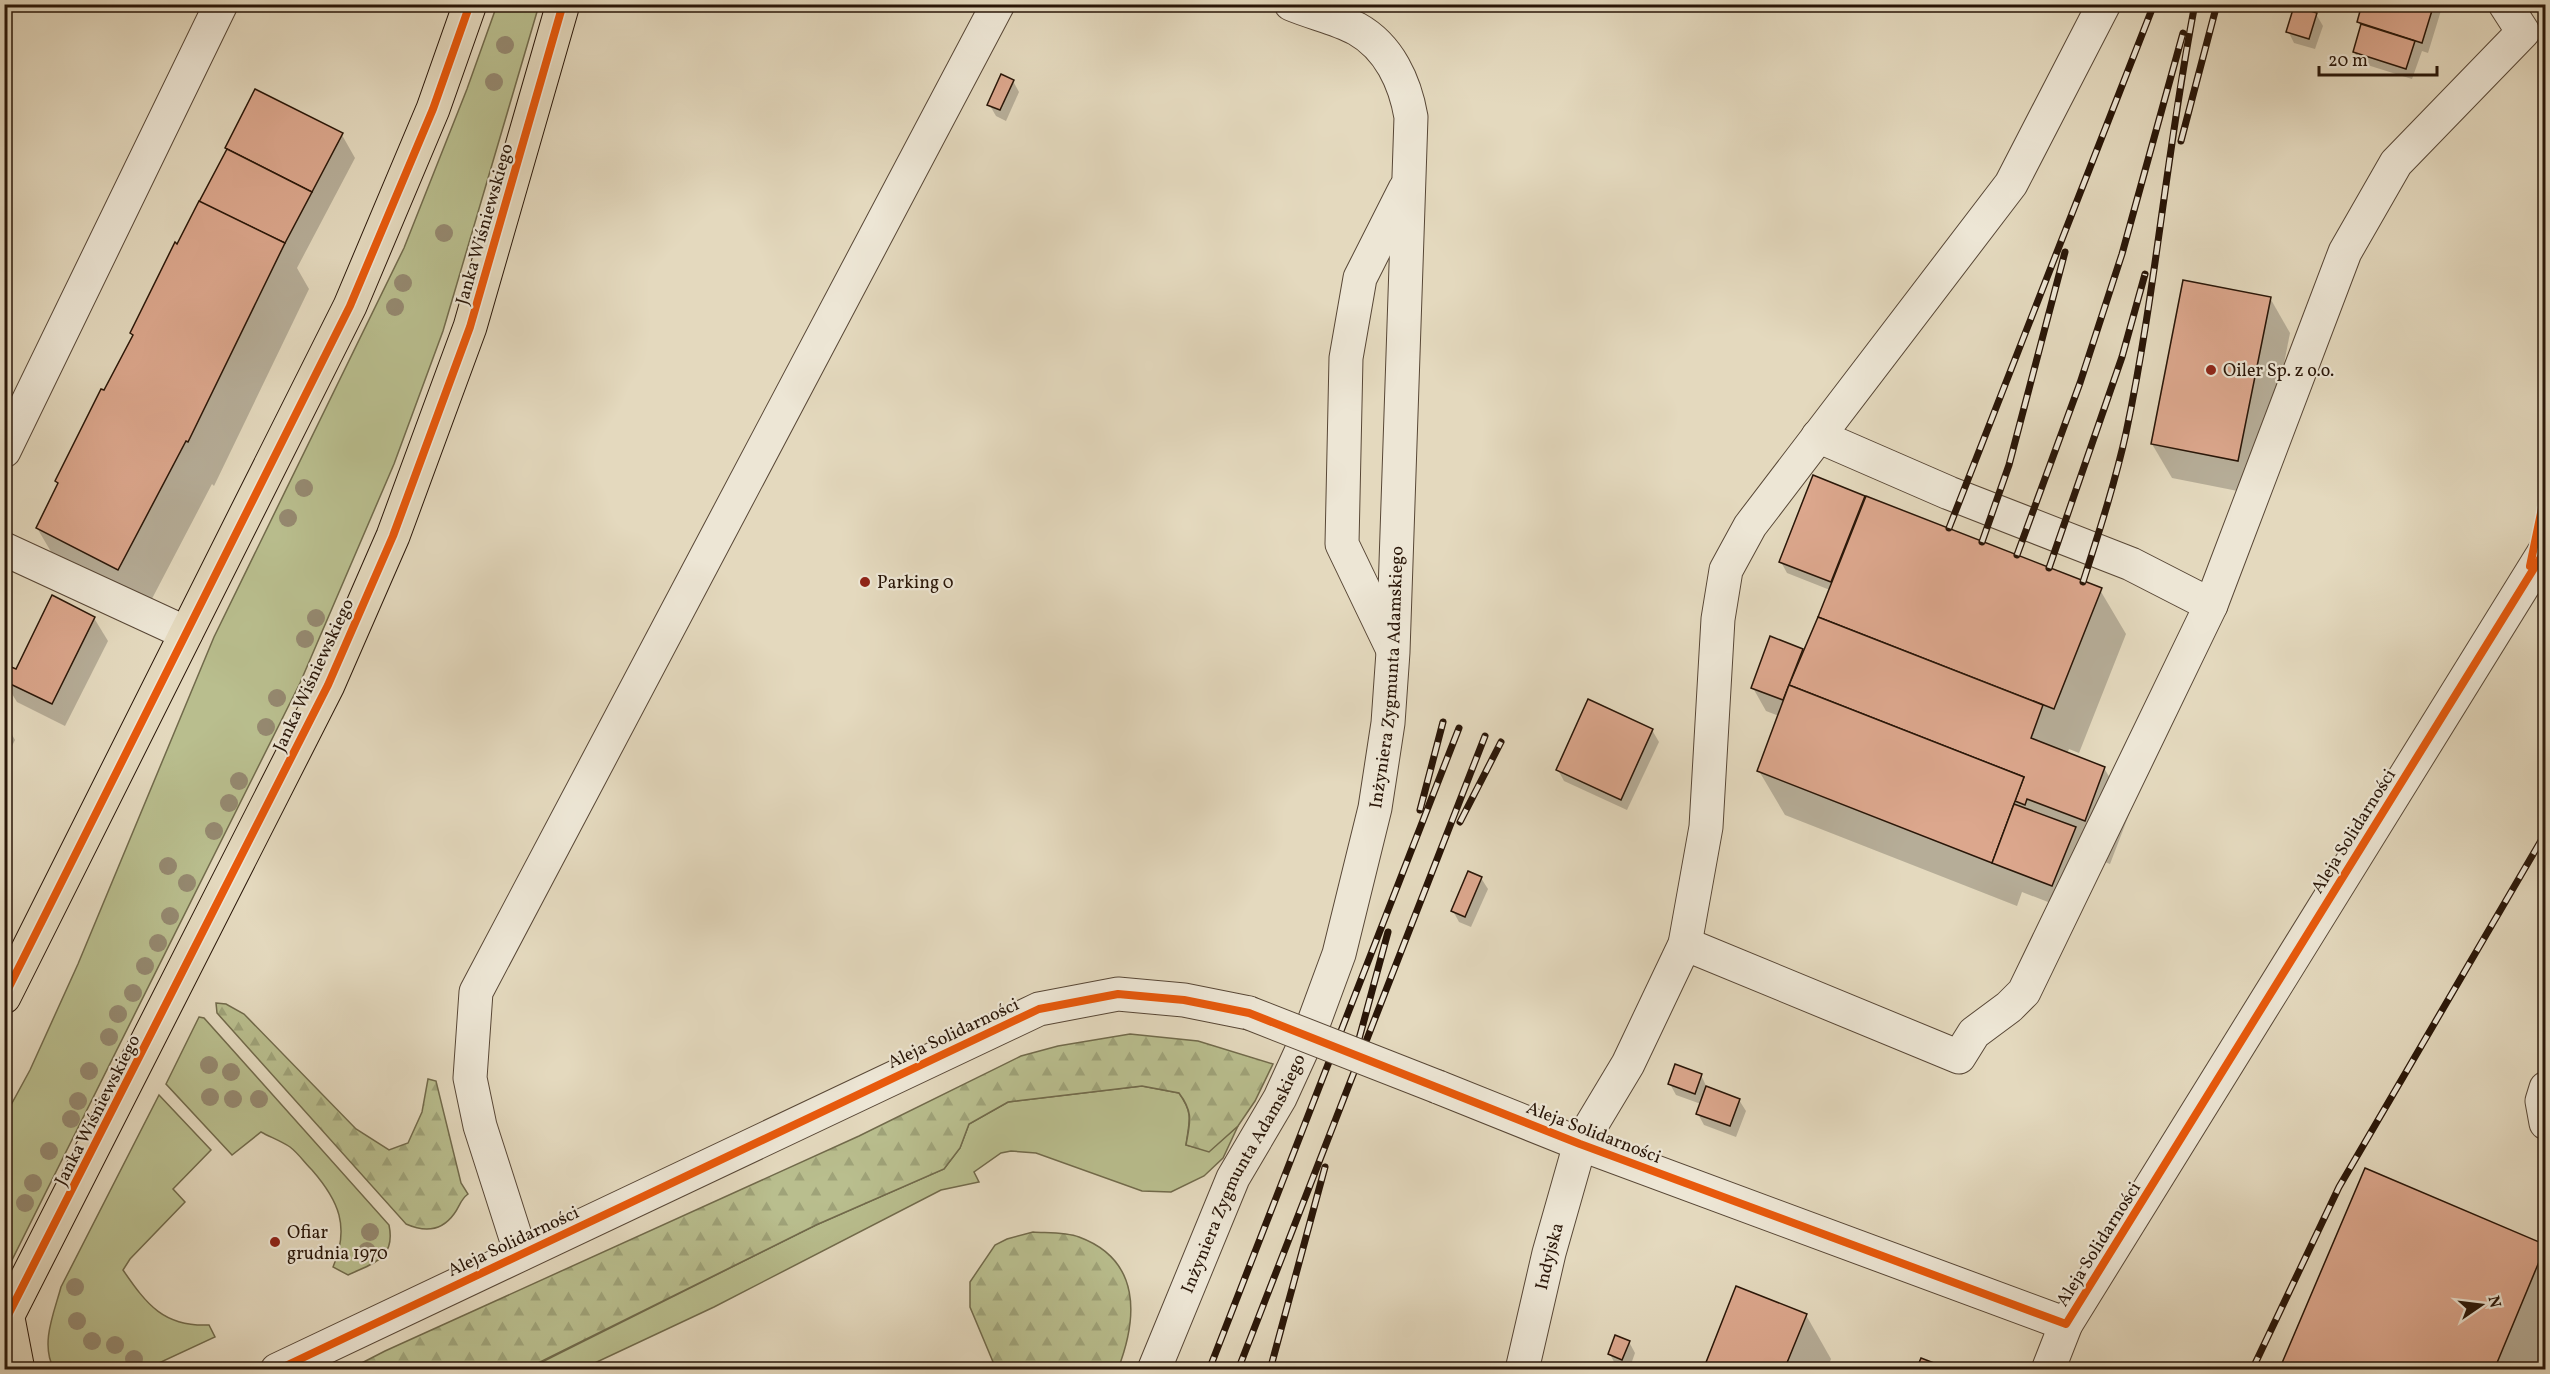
<svg xmlns="http://www.w3.org/2000/svg" width="2550" height="1374" font-family="Vollkorn,serif">
<style>
.grass{fill:#b9be8e;stroke:#716a4b;stroke-width:1.5}
.forest{fill:url(#forest-firs);stroke:#716a4b;stroke-width:1.5}
.shadow{fill:#0003}
.building{fill:#dca78d;stroke:#291608;stroke-width:1.5}
.lines{fill:none;stroke-linecap:round;stroke-linejoin:round}
.minor-casing{stroke:#584736;stroke-width:35}
.highway-casing{stroke:#291608;stroke-width:35}
.minor{stroke:#ede6d5;stroke-width:33}
.highway{stroke:#e4d9be;stroke-width:33}
.rail-casing{stroke:#291608;stroke-width:7}
.rail{stroke:#ede6d5;stroke-width:4.5;stroke-dasharray:14;stroke-linecap:butt}
.minor-bridge-casing{stroke:#584736;stroke-width:35;stroke-linecap:butt}
.minor-bridge{stroke:#ede6d5;stroke-width:33}
.cycleway-casing{stroke:#ede6d5;stroke-width:11}
.cycleway{stroke:#e8590c;stroke-width:8}
.tree{fill:#958970}
.poi-dot{fill:#8f2418;stroke:#ede6d5;stroke-width:2}
.labels{text-anchor:middle;stroke-width:4.5;stroke-linejoin:round;paint-order:stroke}
.street-label{font-size:18px;fill:#291608;stroke:#ede6d5}
.poi-label{font-size:18px;fill:#291608;stroke:#ede6d5;text-anchor:start}
</style>
<defs>
<pattern id="forest-firs" width="22" height="20" patternUnits="userSpaceOnUse" patternTransform="scale(1.5)"><rect width="22" height="20" fill="#b9be8e"/><path d="M5 1l3.5 6h-7zM16 11l3.5 6h-7z" fill="#9fa379"/></pattern>
</defs>
<rect width="100%" height="100%" fill="#e4d9be"/>
<filter id="stains"><feTurbulence type="fractalNoise" baseFrequency=".00333" numOctaves="4"/><feColorMatrix values="0 0 0 0 .2 0 0 0 0 .09 0 0 0 0 .02 0 0 0 .5 -.17"/></filter>
<radialGradient id="worn" r=".72"><stop offset=".6" stop-color="#630" stop-opacity="0"/><stop offset="1" stop-color="#630" stop-opacity=".3"/></radialGradient>
<g class="grass">
<polygon points="497,5 539,5 443,331 394,464 300,683 5,1274 5,1116 30,1070 78,964 214,637 404,248 467,89"/>
<path d="M199,1017L204,1018L389,1225C396,1259 373,1263 348,1275L333,1267C350,1227 339,1201 312,1170C305,1163 298,1153 290,1147C281,1141 270,1137 261,1132L232,1155L166,1084Z"/>
<path d="M1142,1086L1179,1093C1194,1114 1189,1121 1186,1145L1209,1151L1238,1126L1223,1158L1204,1176L1171,1192L1142,1191L1036,1153L1011,1151L1001,1153L974,1172L979,1182L941,1190L714,1307L582,1369L526,1370L816,1225L944,1169L960,1148L969,1124L1008,1102Z"/>
<path d="M159,1095L211,1150L173,1189L185,1202L130,1259L123,1270C147,1305 164,1327 209,1325L215,1337L146,1369H54C40,1344 54,1313 61,1287Z"/>
</g>
<g class="forest">
<path d="M216,1003L226,1004L244,1014L356,1129L389,1150L408,1143L422,1112L428,1079L436,1081L461,1183L468,1194C460,1200 460,1206 454,1214C441,1232 424,1232 406,1224L217,1013Z"/>
<path d="M1130,1034L1198,1041L1273,1064L1255,1101L1238,1126L1209,1152L1186,1145C1190,1122 1194,1113 1179,1093L1142,1086L1008,1102L969,1124L960,1148L944,1169L816,1225L526,1369H350L385,1351L859,1136L1021,1056L1058,1046Z"/>
<path d="M1033,1232C1047,1233 1066,1232 1079,1237C1141,1260 1138,1317 1118,1369H996L970,1307V1282L995,1245L1007,1239Z"/>
</g>
<g class="shadow">
<polygon points="2364,4 2443,4 2428,53 2422,51 2412,79 2361,63 2354,52 2362,28 2358,22"/>
<polygon points="2316,14 2323,26 2315,49 2294,43 2288,31"/>
<polygon points="1013,81 1019,92 1006,121 996,116 989,104"/>
<polygon points="342,135 355,158 297,268 309,289 214,486 212,484 144,614 63,572 37,528 59,485 56,481 134,337 131,333 203,205"/>
<polygon points="2270,298 2290,333 2258,495 2172,478 2152,444"/>
<polygon points="1814,477 2100,590 2126,634 2079,753 2069,749 2067,754 2104,768 2130,812 2110,864 2087,855 2066,909 2022,892 2017,906 1785,815 1759,771 1779,716 1766,711 1753,688 1771,638 1803,650 1830,590 1787,573 1781,562"/>
<polygon points="94,618 108,641 65,726 17,702 4,681"/>
<polygon points="4,721 15,740 4,762"/>
<polygon points="1652,730 1659,742 1627,810 1564,781 1558,770"/>
<polygon points="1481,878 1488,889 1471,927 1459,922 1453,911"/>
<polygon points="1701,1075 1707,1088 1739,1100 1746,1111 1736,1137 1704,1125 1698,1114 1701,1104 1676,1095 1670,1084"/>
<polygon points="2366,1170 2546,1247 2546,1351 2538,1370 2281,1370"/>
<polygon points="1806,1315 1831,1359 1827,1370 1704,1370"/>
<polygon points="1629,1342 1635,1353 1629,1370 1626,1370 1616,1366 1610,1354"/>
</g>
<g class="building">
<polygon points="2362,4 2434,4 2422,43 2357,22"/>
<polygon points="2294,6 2317,13 2309,39 2286,32"/>
<polygon points="2361,24 2415,41 2406,69 2353,52"/>
<polygon points="1001,74 1014,80 1000,110 987,105"/>
<polygon points="255,89 343,133 312,192 225,148"/>
<polygon points="227,149 312,192 285,243 199,202"/>
<polygon points="199,201 285,243 188,442 186,441 118,570 36,528 58,483 55,481 101,389 104,390 133,335 130,333 175,242 177,244"/>
<polygon points="2183,280 2271,297 2238,461 2151,444"/>
<polygon points="1813,475 1865,496 1831,582 1779,562"/>
<polygon points="1866,496 2102,588 2054,709 1818,617"/>
<polygon points="52,595 95,617 52,704 4,681 4,674 9,666 16,669"/>
<polygon points="1818,617 2043,705 2031,738 2105,767 2085,821 2027,799 2025,805 2015,801 2024,777 1789,685"/>
<polygon points="1770,636 1803,649 1783,700 1751,688"/>
<polygon points="1789,685 2024,777 1992,863 1757,771"/>
<polygon points="1588,699 1653,729 1621,800 1556,770"/>
<polygon points="2014,804 2076,827 2052,886 1992,863"/>
<polygon points="1468,871 1482,877 1465,917 1451,911"/>
<polygon points="1675,1064 1702,1074 1695,1094 1668,1084"/>
<polygon points="1706,1086 1740,1099 1730,1126 1696,1114"/>
<polygon points="2365,1168 2546,1245 2494,1370 2279,1370"/>
<polygon points="1736,1286 1807,1314 1784,1370 1703,1370"/>
<polygon points="1615,1335 1630,1341 1622,1360 1608,1354"/>
<polygon points="1921,1358 1952,1370 1916,1370"/>
</g>
<g class="lines">
<g class="minor-casing">
<g id="minor">
<polyline points="1818,436 1949,493 2131,564 2211,605"/>
<polyline points="4,451 221,4"/>
<polyline points="4,549 186,633"/>
<polyline points="1392,648 1342,544 1346,358 1360,278 1405,189"/>
<polyline points="1685,944 1959,1057 1974,1033 2009,1007 2024,992 2211,605 2345,252 2396,163 2523,32 2505,4"/>
<polyline points="1438,1087 1580,1144 2066,1324"/>
<polyline points="2546,1088 2542,1101 2546,1123"/>
<polyline points="521,1254 480,1126 470,1078 476,992 998,4"/>
<polyline points="277,1370 1039,1009 1118,994 1184,1000 1249,1013"/>
<path id="s1" d="M1154,1370L1233,1178L1280,1098L1311,1030L1339,954L1375,808L1388,723L1393,652L1411,117C1405,82 1389,47 1357,29C1337,18 1312,13 1291,4"/>
<path id="s2" d="M1522,1370L1549,1253L1580,1144L1628,1064L1685,944L1706,827L1718,619L1726,570L1750,526L2011,184L2104,4"/>
<polyline points="2048,1370 2066,1324 2546,549"/>
</g>
</g>
<g class="highway-casing">
<g id="highway">
<polyline points="4,997 350,306 433,109 470,4"/>
<polyline points="8,1318 18,1370"/>
<polyline points="4,1323 328,685 393,536 470,327 563,4"/>
</g>
</g>
<use href="#minor" class="minor"/>
<use href="#highway" class="highway"/>
<g class="rail-casing">
<g id="rail">
<polyline points="2181,141 2217,4"/>
<polyline points="1949,528 2154,4"/>
<polyline points="1982,542 2009,465 2065,252"/>
<polyline points="2017,555 2080,383 2122,254 2183,33"/>
<polyline points="2049,568 2122,357 2145,274"/>
<path d="M2083,582C2099,532 2115,483 2126,433C2156,291 2167,146 2195,4"/>
<polyline points="1420,810 1443,722"/>
<polyline points="1460,822 1501,742"/>
<polyline points="1359,1039 1388,932"/>
<polyline points="1209,1370 1459,728"/>
<polyline points="1238,1370 1485,736"/>
<polyline points="1270,1370 1325,1167"/>
<polyline points="2252,1370 2339,1187 2546,832"/>
</g>
</g>
<use href="#rail" class="rail"/>
<g class="minor-bridge-casing">
<polyline id="minor-bridge" points="1249,1013 1438,1087"/>
</g>
<use href="#minor-bridge" class="minor-bridge"/>
<g class="cycleway-casing">
<g id="cycleway">
<polyline points="2530,566 2546,489"/>
<polyline points="4,997 350,306 433,109 470,4"/>
<polyline points="4,1323 328,685 393,536 470,327 563,4"/>
<polyline points="277,1370 1039,1009 1118,994 1184,1000 1249,1013 1580,1144 2066,1324 2546,549"/>
</g>
</g>
<use href="#cycleway" class="cycleway"/>
</g>
<g class="tree">
<circle cx="505" cy="45" r="9"/>
<circle cx="494" cy="82" r="9"/>
<circle cx="444" cy="233" r="9"/>
<circle cx="403" cy="283" r="9"/>
<circle cx="395" cy="307" r="9"/>
<circle cx="304" cy="488" r="9"/>
<circle cx="288" cy="518" r="9"/>
<circle cx="316" cy="618" r="9"/>
<circle cx="305" cy="639" r="9"/>
<circle cx="277" cy="698" r="9"/>
<circle cx="266" cy="727" r="9"/>
<circle cx="239" cy="781" r="9"/>
<circle cx="229" cy="803" r="9"/>
<circle cx="214" cy="831" r="9"/>
<circle cx="168" cy="866" r="9"/>
<circle cx="187" cy="883" r="9"/>
<circle cx="170" cy="916" r="9"/>
<circle cx="158" cy="943" r="9"/>
<circle cx="145" cy="966" r="9"/>
<circle cx="133" cy="993" r="9"/>
<circle cx="118" cy="1014" r="9"/>
<circle cx="109" cy="1037" r="9"/>
<circle cx="209" cy="1065" r="9"/>
<circle cx="89" cy="1071" r="9"/>
<circle cx="231" cy="1072" r="9"/>
<circle cx="210" cy="1097" r="9"/>
<circle cx="233" cy="1099" r="9"/>
<circle cx="259" cy="1099" r="9"/>
<circle cx="78" cy="1101" r="9"/>
<circle cx="71" cy="1119" r="9"/>
<circle cx="49" cy="1151" r="9"/>
<circle cx="33" cy="1183" r="9"/>
<circle cx="25" cy="1203" r="9"/>
<circle cx="370" cy="1232" r="9"/>
<circle cx="367" cy="1251" r="9"/>
<circle cx="75" cy="1287" r="9"/>
<circle cx="77" cy="1321" r="9"/>
<circle cx="92" cy="1341" r="9"/>
<circle cx="115" cy="1345" r="9"/>
<circle cx="134" cy="1359" r="9"/>
</g>
<g class="poi-dot">
<circle cx="2211" cy="370" r="6"/>
<circle cx="865" cy="582" r="6"/>
<circle cx="275" cy="1242" r="6"/>
</g>
<g class="labels">
<g class="street-label">
<text transform="translate(484 224) rotate(-74)" y="6">Janka Wiśniewskiego</text>
<text transform="translate(313 675) rotate(-65)" y="6">Janka Wiśniewskiego</text>
<text dy="6" stroke="none"><textPath href="#s1" startOffset="738">Inżyniera Zygmunta Adamskiego</textPath></text>
<text transform="translate(2353 831) rotate(-58)" y="6">Aleja Solidarności</text>
<text transform="translate(953 1033) rotate(-25)" y="6">Aleja Solidarności</text>
<text transform="translate(97 1110) rotate(-63)" y="6">Janka Wiśniewskiego</text>
<text transform="translate(1594 1132) rotate(21)" y="6">Aleja Solidarności</text>
<text dy="6" stroke="none"><textPath href="#s1" startOffset="216">Inżyniera Zygmunta Adamskiego</textPath></text>
<text transform="translate(513 1241) rotate(-25)" y="6">Aleja Solidarności</text>
<text transform="translate(2098 1244) rotate(-58)" y="6">Aleja Solidarności</text>
<text dy="6" stroke="none"><textPath href="#s2" startOffset="117">Indyjska</textPath></text>
</g>
<g class="poi-label">
<text x="2223" y="376">Oiler Sp. z o.o.</text>
<text x="877" y="588">Parking 0</text>
<text x="287" y="1238">Ofiar<tspan x="287" dy="21">grudnia 1970</tspan></text>
</g>
</g>
<rect width="2550" height="1374" fill="none" stroke="#e4d9be" stroke-width="24"/>
<rect x="6" y="6" width="2538" height="1362" fill="none" stroke="#291608" stroke-width="3"/>
<rect x="12" y="12" width="2526" height="1350" fill="none" stroke="#291608" stroke-width="1.5"/>
<g transform="translate(2481 1305) rotate(76)" stroke="#ede6d5" stroke-width="4.5" paint-order="stroke">
<path d="M0-4.5L10 22L0 15L-10 22Z" fill="#291608"/>
<text y="-9" font-size="16" font-weight="bold" text-anchor="middle" fill="#291608">N</text>
</g>
<path d="M2319 66v9h118v-9" fill="none" stroke="#291608" stroke-width="3"/>
<text x="2328" y="66" font-size="18" fill="#291608" stroke="#ede6d5" stroke-width="4.5" paint-order="stroke">20 m</text>
<rect width="100%" height="100%" filter="url(#stains)"/>
<rect width="100%" height="100%" fill="url(#worn)"/>
</svg>
